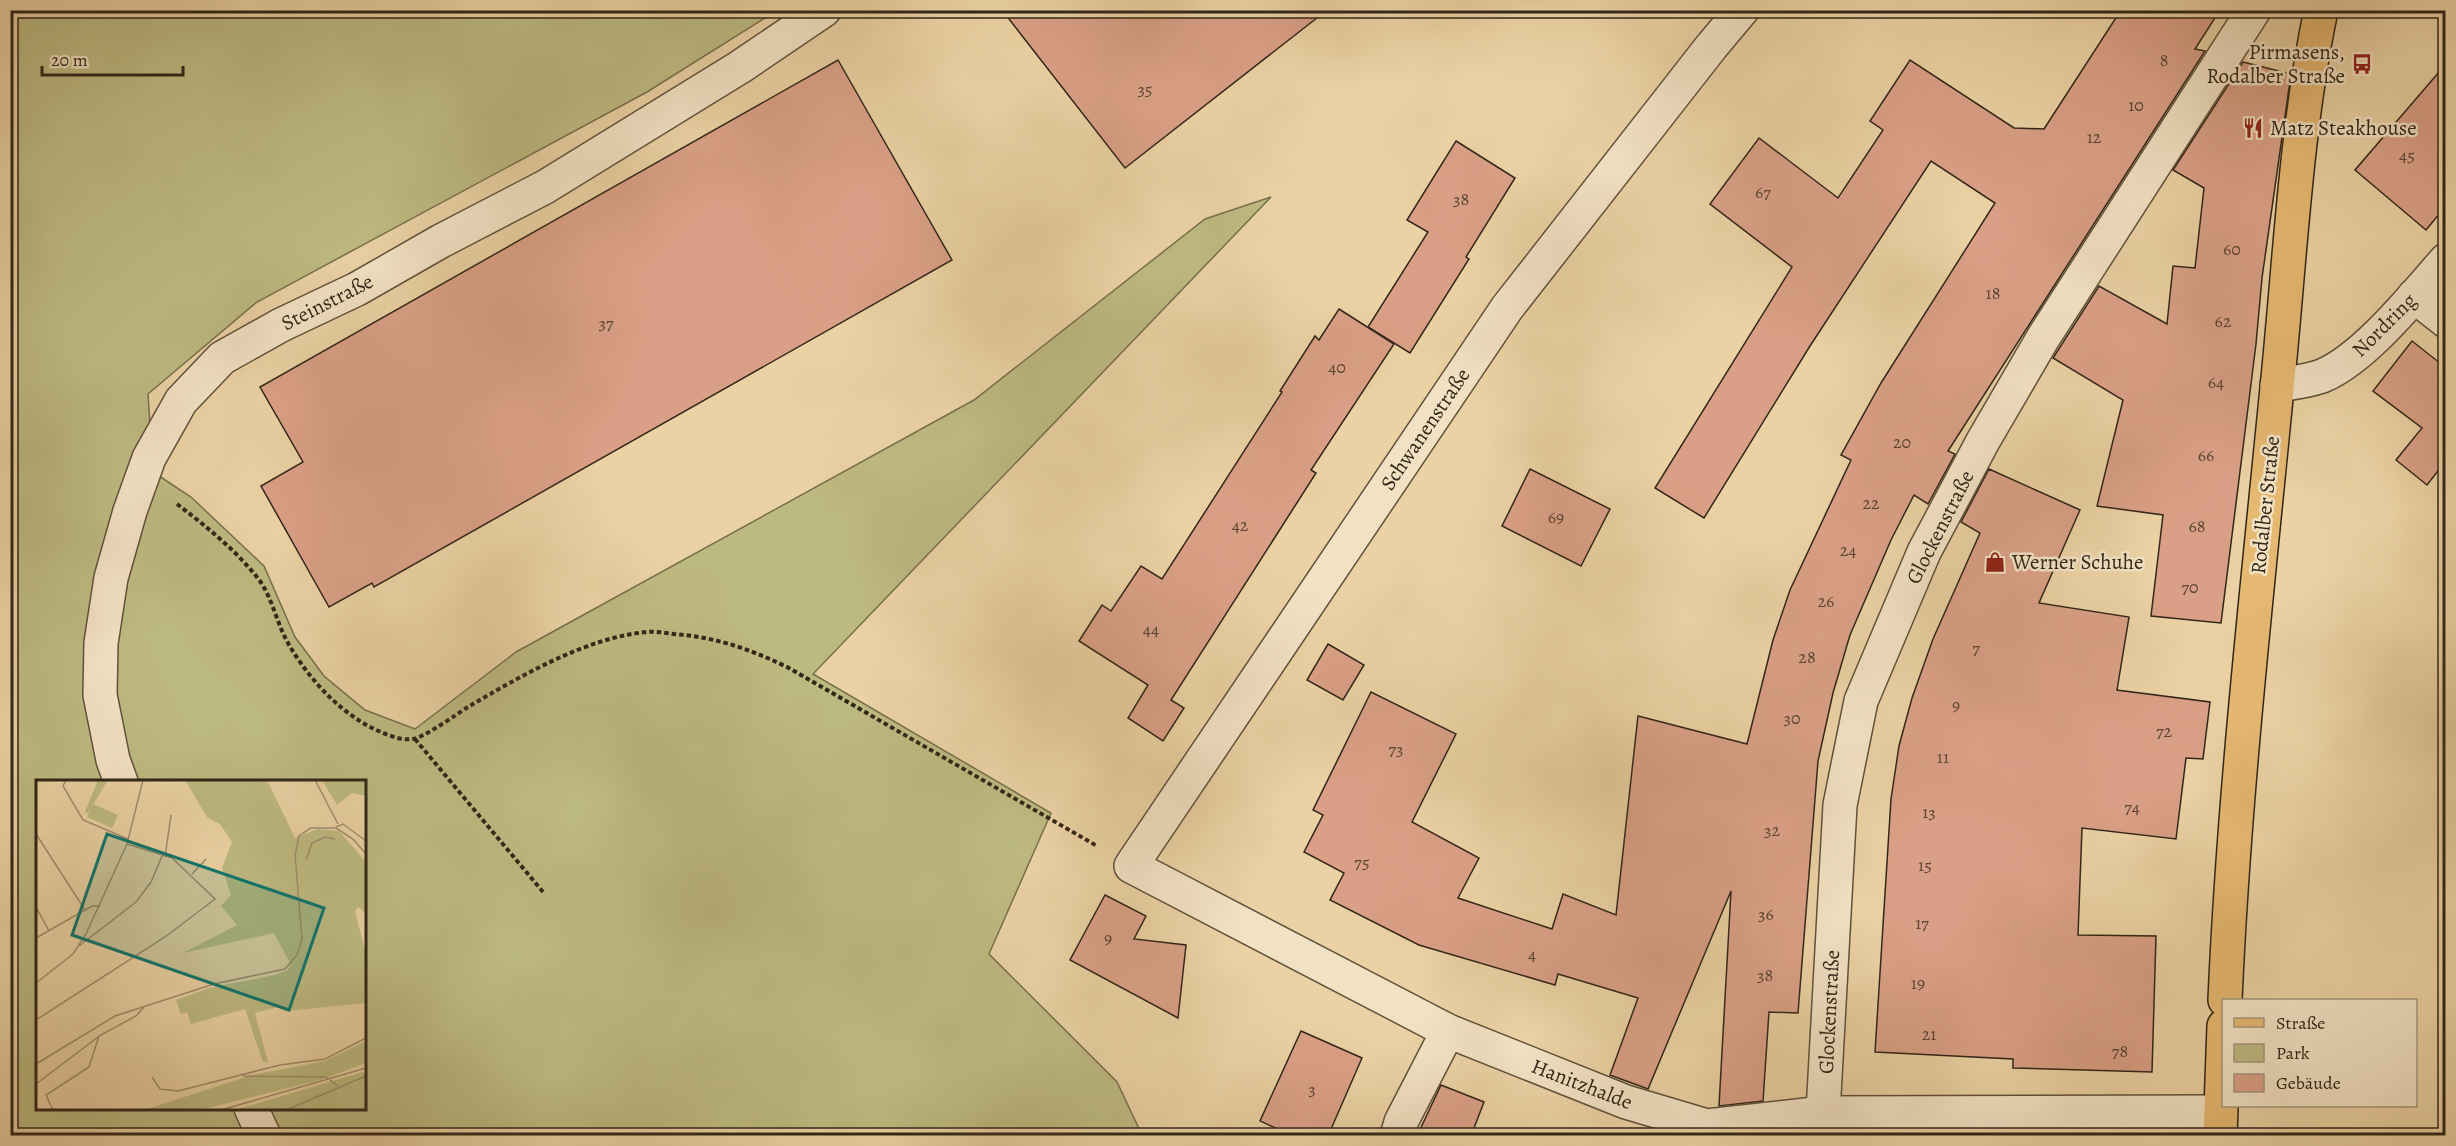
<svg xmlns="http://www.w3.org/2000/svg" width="2456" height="1146" font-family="Alegreya,serif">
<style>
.green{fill:#bdba81;stroke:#77704c;stroke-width:1.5;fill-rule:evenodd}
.building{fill:#daa087;stroke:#312618;stroke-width:1.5}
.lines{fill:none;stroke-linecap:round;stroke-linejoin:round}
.minor-casing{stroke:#60513b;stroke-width:36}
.major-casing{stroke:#312618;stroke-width:36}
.path{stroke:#312618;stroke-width:4;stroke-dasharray:4.5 3;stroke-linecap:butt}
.minor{stroke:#f2e2c4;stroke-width:33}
.major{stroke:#e6b972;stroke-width:33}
.labels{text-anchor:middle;stroke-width:5;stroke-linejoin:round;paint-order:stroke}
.number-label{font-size:18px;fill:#5b4434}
.poi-label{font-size:21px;fill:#312618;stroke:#f2e2c4;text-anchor:start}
.street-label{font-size:21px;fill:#312618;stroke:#f2e2c4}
.inset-road{fill:none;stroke:#a18d6c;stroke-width:1.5}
.view{fill:#0f766e;fill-opacity:0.15;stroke:#0f766e;stroke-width:3}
.inset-edge{fill:none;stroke:#312618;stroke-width:3}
</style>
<rect width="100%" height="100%" fill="#ebd2a4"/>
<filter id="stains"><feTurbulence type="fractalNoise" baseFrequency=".00333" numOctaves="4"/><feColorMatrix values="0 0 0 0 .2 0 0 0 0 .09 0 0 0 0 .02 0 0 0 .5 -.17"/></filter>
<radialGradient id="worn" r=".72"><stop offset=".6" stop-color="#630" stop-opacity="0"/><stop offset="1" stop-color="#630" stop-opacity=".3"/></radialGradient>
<path class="green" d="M10,11H776L647,92L257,302L148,394L153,472L191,497L264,566L295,637L324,676L365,710L415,729L516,652L974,400L1205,219L1271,197L813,674L1051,813L989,954L1117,1082L1142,1135H11ZM38,782H364V1108H38Z"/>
<g class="building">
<polygon points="1002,10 1327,10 1125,168"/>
<polygon points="2121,10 2220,10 2195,49 2205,51 1948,451 1955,454 1928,504 1914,495 1891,540 1850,635 1833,693 1818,761 1798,1013 1769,1012 1763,1101 1719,1106 1731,891 1648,1089 1610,1075 1638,998 1558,974 1555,985 1419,945 1330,900 1344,873 1304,852 1323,815 1313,810 1371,692 1456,734 1412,822 1479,858 1458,898 1552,929 1563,894 1616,915 1638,716 1747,744 1773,640 1790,590 1851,460 1841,455 1881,383 1995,203 1931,161 1810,346 1704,518 1655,488 1792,267 1710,204 1759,138 1838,198 1883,130 1870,121 1910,60 2014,128 2044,129"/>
<polygon points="838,60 952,260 374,587 372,583 329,607 261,486 303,462 260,387"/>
<polygon points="2243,62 2291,74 2262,278 2256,344 2221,623 2151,616 2163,515 2097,506 2123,400 2053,358 2099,286 2167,324 2173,266 2195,268 2204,188 2173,170"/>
<polygon points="2445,65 2445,207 2426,230 2355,170"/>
<polygon points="1456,141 1515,178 1466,257 1469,259 1410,353 1368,327 1428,232 1407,220"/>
<polygon points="1339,309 1394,344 1311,470 1316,473 1171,700 1184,708 1163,741 1128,718 1148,685 1079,641 1102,605 1111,611 1141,566 1162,579 1282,392 1280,391 1315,336 1319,340"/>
<polygon points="2412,341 2445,367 2445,462 2427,485 2396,460 2422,428 2373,391"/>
<polygon points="1530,469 1610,509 1581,566 1502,526"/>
<polygon points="1989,469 2080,510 2039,603 2129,617 2117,690 2210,702 2203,759 2186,758 2176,839 2082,828 2078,935 2156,936 2152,1072 2013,1068 2013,1059 1875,1052 1891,799 1899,746 1912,698 1933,639 1980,533 1961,522"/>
<polygon points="1328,644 1364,665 1343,700 1307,680"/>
<polygon points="1105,895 1146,916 1134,939 1186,945 1178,1018 1070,960"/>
<polygon points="1301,1031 1362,1058 1328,1136 1293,1136 1260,1121"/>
<polygon points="1441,1085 1484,1102 1471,1136 1417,1136"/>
</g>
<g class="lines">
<g class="minor-casing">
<g id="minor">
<polyline points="1742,10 1711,47 1507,308 1131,866 1448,1031 1626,1102 1707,1126 1823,1113 2219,1112"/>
<polyline points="2414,296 2446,321"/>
<path d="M2277,385C2293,383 2308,381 2322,376C2364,359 2415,295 2446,260"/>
<polyline points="121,782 113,760 100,695 101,643 111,578 130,511 149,458 181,401 222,358 281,325 357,289 441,241 545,187 740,67 824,10"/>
<polyline points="251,1108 264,1136"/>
<polyline points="1823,1113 1840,805 1861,701 1924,552 1983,441 2043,338 2254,10"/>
<polyline points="1397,1136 1401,1122 1448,1031"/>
</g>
</g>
<g class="major-casing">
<g id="major">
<path d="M2225,1000C2234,795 2257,592 2277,388C2290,262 2295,135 2321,10"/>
<polyline points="2220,1136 2224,1026"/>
</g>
</g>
<g class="path">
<path d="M177,504C207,527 237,551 260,581C273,600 277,624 288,643C308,678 338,711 374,729C386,734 399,741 413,739C423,738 457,714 468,707C519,677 587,637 647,632C656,631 665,633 674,634C715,637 750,649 787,667L1097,846"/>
<polyline points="415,739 543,892"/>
</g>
<use href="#minor" class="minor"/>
<use href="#major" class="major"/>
</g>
<defs>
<g id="bus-bare" transform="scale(1.62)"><path d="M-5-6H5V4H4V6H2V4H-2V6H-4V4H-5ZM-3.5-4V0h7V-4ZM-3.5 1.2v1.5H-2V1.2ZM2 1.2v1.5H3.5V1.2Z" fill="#8f2418" stroke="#f2e2c4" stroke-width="2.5" paint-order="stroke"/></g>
<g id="restaurant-bare" transform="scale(1.62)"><path d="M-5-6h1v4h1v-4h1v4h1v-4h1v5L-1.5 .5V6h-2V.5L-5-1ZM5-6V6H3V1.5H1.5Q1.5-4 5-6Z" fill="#8f2418" stroke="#f2e2c4" stroke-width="2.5" paint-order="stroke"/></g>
<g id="shop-bare" transform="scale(1.62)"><path d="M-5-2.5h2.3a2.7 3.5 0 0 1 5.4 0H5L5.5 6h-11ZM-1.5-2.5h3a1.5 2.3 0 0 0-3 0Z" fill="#8f2418" stroke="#f2e2c4" stroke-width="2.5" paint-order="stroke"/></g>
</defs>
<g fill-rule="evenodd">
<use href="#bus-bare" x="2362" y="64"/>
<use href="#restaurant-bare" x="2253" y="128"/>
<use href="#shop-bare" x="1995" y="562"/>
</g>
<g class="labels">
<g class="number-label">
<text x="2164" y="66">8</text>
<text x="1145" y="95">35</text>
<text x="2136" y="111">10</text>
<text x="2094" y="143">12</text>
<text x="2407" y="161">45</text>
<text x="1763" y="198">67</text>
<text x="1461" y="205">38</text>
<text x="2232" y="255">60</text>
<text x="1993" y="299">18</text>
<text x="2223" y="327">62</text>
<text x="606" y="329">37</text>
<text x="1337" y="373">40</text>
<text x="2216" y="388">64</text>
<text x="1902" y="448">20</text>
<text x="2206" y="461">66</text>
<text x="1871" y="509">22</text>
<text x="1556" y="523">69</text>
<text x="1240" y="531">42</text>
<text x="2197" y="532">68</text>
<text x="1848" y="556">24</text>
<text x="2190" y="593">70</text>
<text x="1826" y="607">26</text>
<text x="1151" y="635">44</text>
<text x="1976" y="654">7</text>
<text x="1807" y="663">28</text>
<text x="1956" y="711">9</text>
<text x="1792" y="724">30</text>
<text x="2164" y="737">72</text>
<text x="1396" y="755">73</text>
<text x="1943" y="763">11</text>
<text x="2132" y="813">74</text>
<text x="1929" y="818">13</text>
<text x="1772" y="836">32</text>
<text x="1362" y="868">75</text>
<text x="1925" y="871">15</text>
<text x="1766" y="920">36</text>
<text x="1922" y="929">17</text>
<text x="1108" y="944">9</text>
<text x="1532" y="960">4</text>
<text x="1765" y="981">38</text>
<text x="1918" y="989">19</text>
<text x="1929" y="1040">21</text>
<text x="2120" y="1057">78</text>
<text x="1312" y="1095">3</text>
</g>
<g class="poi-label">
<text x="2345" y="59" text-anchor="end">Pirmasens,<tspan x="2345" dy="24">Rodalber Straße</tspan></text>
<text x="2270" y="135">Matz Steakhouse</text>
<text x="2012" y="569">Werner Schuhe</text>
</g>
<g class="street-label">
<text transform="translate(327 302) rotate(-27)" y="7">Steinstraße</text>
<text transform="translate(2384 325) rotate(-45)" y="7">Nordring</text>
<text transform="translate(1425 429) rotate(-56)" y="7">Schwanenstraße</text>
<text transform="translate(2265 505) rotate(-84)" y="7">Rodalber Straße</text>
<text transform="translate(1940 527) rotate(-63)" y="7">Glockenstraße</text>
<text transform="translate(1829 1012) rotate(-87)" y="7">Glockenstraße</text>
<text transform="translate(1582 1084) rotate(21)" y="7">Hanitzhalde</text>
</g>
</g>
<g transform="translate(36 780)">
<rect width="330" height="330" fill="#ebd2a4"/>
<path d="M62,0H72L52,33L49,32ZM149,0H231L259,58L282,49L303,51L330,82V133L322,127L319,131L330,174V223L250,231L242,227L219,233L232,282H227L209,229L155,244L151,232L145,234L140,220L173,208L239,195L252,190L254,183L238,153L147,173L201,145L185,126L195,115L186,88L196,62L184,44L171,37ZM286,0H330V16L316,13L301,25ZM57,24L82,35L76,48L51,37ZM330,261V283L284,300L164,330H108L216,295L289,281ZM330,291V330H198L233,320Z" fill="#bdba81"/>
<path class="inset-road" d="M30,0L27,6L47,40L92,59M279,0L302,44M300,47L307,44L330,61M0,54L49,130M129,77L135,35M270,80L276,63L289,57L299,59M156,94L170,79M0,127L13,151M0,158L56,126H64M43,166L100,122L115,102L126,76M0,203L37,174L50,154L91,64L107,0M0,240L129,157L179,119L136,78L91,64M0,284L79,236L178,204L249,189L261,175L266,159L259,75L263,56L275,48H300L317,59L330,74M207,296L290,297L302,306M116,297L124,309L142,311L244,285L289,279L330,258M0,304L62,257M17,330L10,315L53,287L63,256L100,236L108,227M185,330L330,288M250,330L330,296"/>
<path class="view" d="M71,54L288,128L253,230L36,155Z"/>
<rect width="330" height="330" class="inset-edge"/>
</g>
<rect width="2456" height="1146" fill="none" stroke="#ebd2a4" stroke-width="36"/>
<rect x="12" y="12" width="2432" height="1122" fill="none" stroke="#312618" stroke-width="3"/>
<rect x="18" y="18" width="2420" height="1110" fill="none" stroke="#312618" stroke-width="1.5"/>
<rect x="2222" y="999" width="195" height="108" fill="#f2e2c4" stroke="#a5977f" stroke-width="1.5"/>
<rect x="2234" y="1018" width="30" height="9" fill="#e6b972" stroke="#a5977f" stroke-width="1.5"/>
<text x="2276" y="1029" font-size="18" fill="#312618">Straße</text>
<rect x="2234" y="1044" width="30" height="18" fill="#bdba81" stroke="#a5977f" stroke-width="1.5"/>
<text x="2276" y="1059" font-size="18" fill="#312618">Park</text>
<rect x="2234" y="1074" width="30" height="18" fill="#daa087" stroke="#a5977f" stroke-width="1.5"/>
<text x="2276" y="1089" font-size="18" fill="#312618">Gebäude</text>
<path d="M42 66v9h141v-9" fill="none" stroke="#312618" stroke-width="3"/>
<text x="51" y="66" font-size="18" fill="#312618" stroke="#f2e2c4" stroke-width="4.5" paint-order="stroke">20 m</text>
<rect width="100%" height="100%" filter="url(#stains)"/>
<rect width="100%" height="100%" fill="url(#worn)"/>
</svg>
